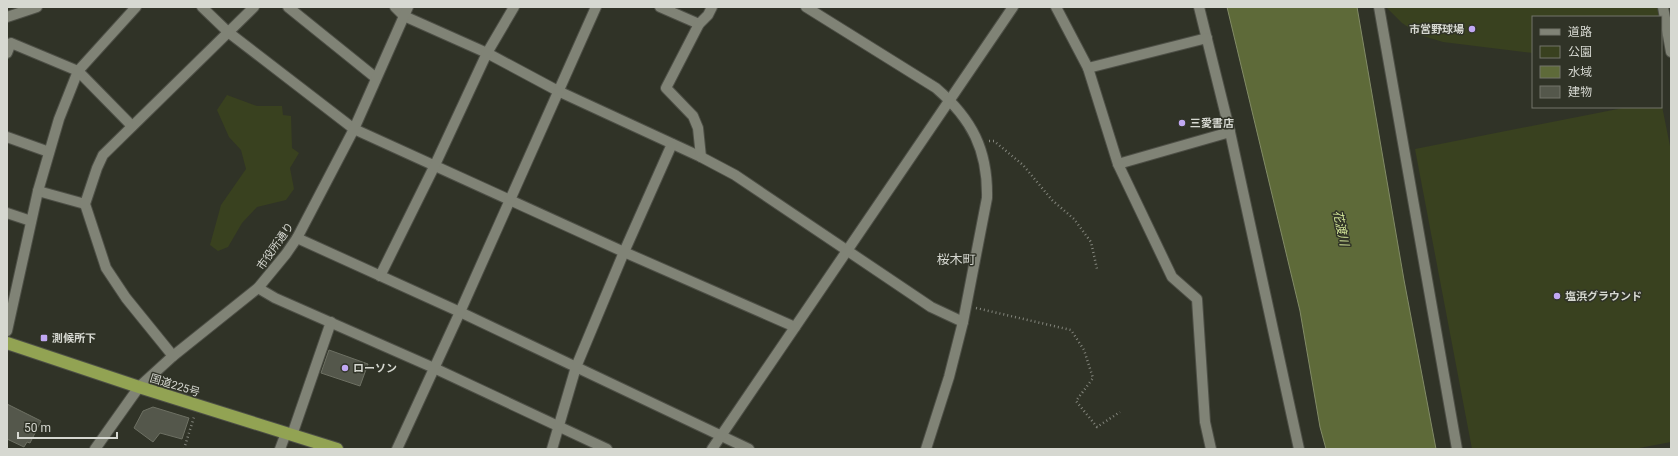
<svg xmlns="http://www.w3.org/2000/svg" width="1678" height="456" font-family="Roboto,'Noto Sans JP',sans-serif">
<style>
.green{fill:#39411f}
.water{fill:#5e6a39;stroke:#828b67}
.building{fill:#54574b;stroke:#6d7063}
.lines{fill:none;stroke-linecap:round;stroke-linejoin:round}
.minor-casing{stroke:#4d4f46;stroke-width:12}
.highway-casing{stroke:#4d4f46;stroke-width:14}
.path{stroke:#83857c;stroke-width:2.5;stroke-dasharray:1 3;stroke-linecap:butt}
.minor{stroke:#808376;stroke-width:10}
.highway{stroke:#92a353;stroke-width:12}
.poi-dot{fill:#c1a8f3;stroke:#303327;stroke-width:1.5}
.labels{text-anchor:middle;stroke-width:3;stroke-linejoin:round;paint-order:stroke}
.poi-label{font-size:11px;font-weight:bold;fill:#d6d8d1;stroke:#303327;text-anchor:start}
.street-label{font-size:11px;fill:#d6d8d1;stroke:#303327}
.water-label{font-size:12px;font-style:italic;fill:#d4e799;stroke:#303327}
.quarter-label{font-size:13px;fill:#d6d8d1;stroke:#303327}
</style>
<rect width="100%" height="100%" fill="#303327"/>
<g class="green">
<polygon points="1386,7 1657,7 1659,17 1533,17 1533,53 1443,42 1420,35 1402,23"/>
<polygon points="227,95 257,106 282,106 283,115 291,116 292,148 299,153 290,168 294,189 286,200 257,207 242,223 228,247 218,251 210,245 221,205 246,169 241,150 229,137 217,110"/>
<polygon points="1661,101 1671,151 1671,442 1634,449 1472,449 1415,149 1628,107 1661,107"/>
</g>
<polygon class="water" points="1227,7 1357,7 1404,280 1436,449 1326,449 1320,427 1300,311"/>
<g class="building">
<polygon points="329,350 368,364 360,386 321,373"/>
<polygon points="7,404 41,421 30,443 27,442 24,447 7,439"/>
<polygon points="153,407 189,418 182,439 160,433 153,442 134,428 143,411"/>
</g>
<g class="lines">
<g class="minor-casing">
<g id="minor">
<polyline points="202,7 228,32 354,129 624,252 795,327"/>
<polyline points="288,7 376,78"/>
<polyline points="395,7 404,16 487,53 558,91 701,157 735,175 931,307 963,322"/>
<polyline points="660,7 699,24"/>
<path d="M806,7L936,88C972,119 988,150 987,198L963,322L949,377L926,449"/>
<polyline points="1056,7 1088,68 1118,164 1172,277 1197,299 1205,422 1211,449"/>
<polyline points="1199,7 1230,132 1299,449"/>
<polyline points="1379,7 1457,449"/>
<polyline points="1663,7 1671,52"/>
<polyline points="7,17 37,7"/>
<polyline points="7,53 11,43 78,71 132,126"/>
<polyline points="1088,68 1207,38"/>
<polyline points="7,137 49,152"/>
<polyline points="701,157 698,128 693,116 666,88 699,24 708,15 712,7"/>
<polyline points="1118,164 1230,132"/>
<polyline points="38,191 85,204"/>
<polyline points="7,213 31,221"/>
<polyline points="297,238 460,312 749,449"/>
<polyline points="380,276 434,167 487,53 514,7"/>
<polyline points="258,288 275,298 434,368 607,449"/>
<polyline points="7,331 38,191 59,119 78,71 136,7"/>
<polyline points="173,356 126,298 106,268 85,204 97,168 103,155 254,7"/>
<polyline points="292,435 331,322"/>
<polyline points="95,449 139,387 173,356 258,288 286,254 297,238 354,129 408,7"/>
<polyline points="280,449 286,433"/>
<polyline points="397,449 460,312 596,7"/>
<polyline points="552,449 576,367 624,252 672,144"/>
<polyline points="712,449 1013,7"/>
</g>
</g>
<g class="highway-casing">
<polyline id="highway" points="7,343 139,387 337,449"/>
</g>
<g class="path">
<polyline points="989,141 994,141 1023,165 1052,200 1074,219 1091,242 1097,269"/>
<polyline points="976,308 1071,330 1084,350 1093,378 1076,401 1097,427 1120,412"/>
<polyline points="184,449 194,417"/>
</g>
<use href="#minor" class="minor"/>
<use href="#highway" class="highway"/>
</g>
<g class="poi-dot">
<circle cx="1472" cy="29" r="4"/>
<circle cx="1182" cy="123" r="4"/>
<circle cx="1557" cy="296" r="4"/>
<rect x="40" y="334" width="8" height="8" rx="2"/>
<circle cx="345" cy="368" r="4"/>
</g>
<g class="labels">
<g class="poi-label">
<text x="1464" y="33" text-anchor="end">市営野球場</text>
<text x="1190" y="127">三愛書店</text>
<text x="1565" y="300">塩浜グラウンド</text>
<text x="52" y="342">測候所下</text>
<text x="353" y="372">ローソン</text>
</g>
<g class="street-label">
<text transform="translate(275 246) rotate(-55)" y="4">市役所通り</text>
<text transform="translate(175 385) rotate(17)" y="4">国道225号</text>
</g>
<g class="water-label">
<text transform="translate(1341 228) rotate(78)" y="4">花渡川</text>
</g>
<g class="quarter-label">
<text x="956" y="264">桜木町</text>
</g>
</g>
<rect width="1678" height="456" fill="none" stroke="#d6d8d1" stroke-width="16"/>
<rect x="1532" y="16" width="130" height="92" fill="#303327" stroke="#72756b"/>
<rect x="1540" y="29" width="20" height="6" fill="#808376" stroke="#72756b"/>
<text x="1568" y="36" font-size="12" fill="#d6d8d1">道路</text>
<rect x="1540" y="46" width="20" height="12" fill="#39411f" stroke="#72756b"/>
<text x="1568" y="56" font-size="12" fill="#d6d8d1">公園</text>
<rect x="1540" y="66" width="20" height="12" fill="#5e6a39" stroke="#72756b"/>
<text x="1568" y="76" font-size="12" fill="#d6d8d1">水域</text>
<rect x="1540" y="86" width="20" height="12" fill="#54574b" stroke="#72756b"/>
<text x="1568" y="96" font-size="12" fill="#d6d8d1">建物</text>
<path d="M18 432v6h99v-6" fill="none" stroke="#d6d8d1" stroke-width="2"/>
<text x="24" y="432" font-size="12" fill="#d6d8d1" stroke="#303327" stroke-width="3" paint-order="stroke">50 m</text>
</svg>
